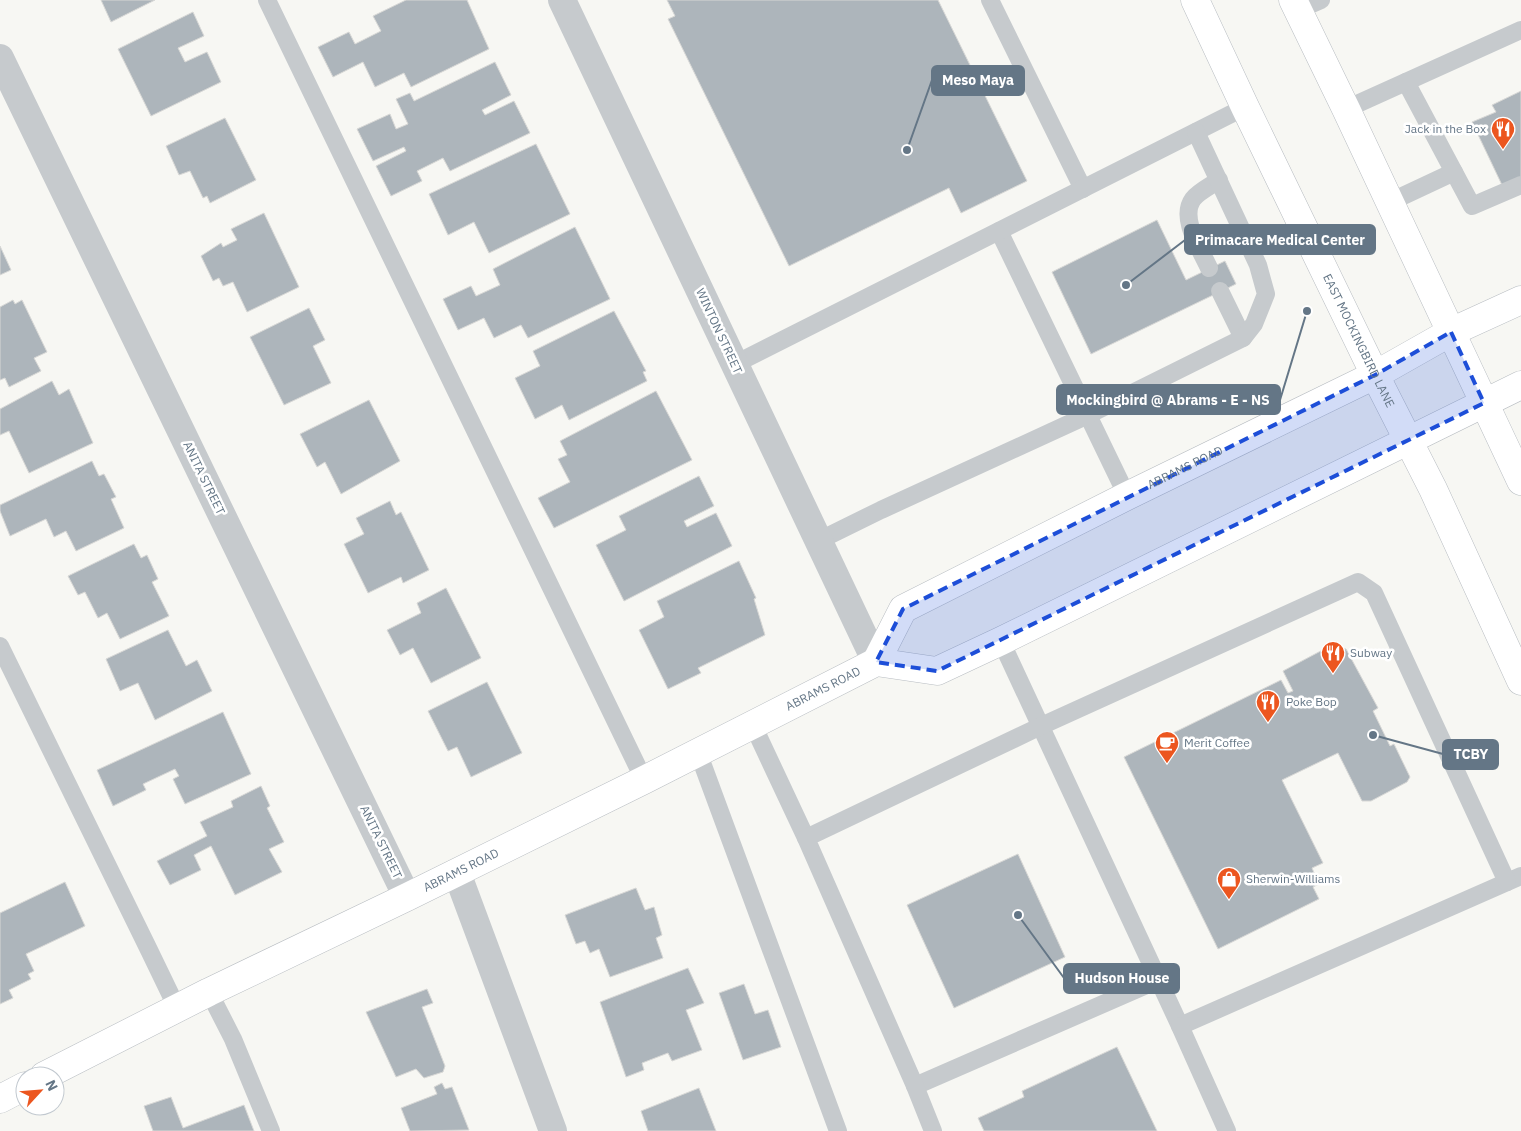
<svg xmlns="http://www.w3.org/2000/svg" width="1521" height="1131" font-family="'IBM Plex Sans',sans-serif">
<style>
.building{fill:#adb5bb;stroke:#d8d8d6}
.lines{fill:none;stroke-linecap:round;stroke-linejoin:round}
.secondary-casing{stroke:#b8bdc2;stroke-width:29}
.service{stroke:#c6cacd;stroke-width:18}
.minor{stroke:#c6cacd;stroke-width:28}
.secondary{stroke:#fff;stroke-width:28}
.marked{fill:#1d4ed8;fill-opacity:0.2;stroke:#1d4ed8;stroke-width:4;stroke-dasharray:10 6;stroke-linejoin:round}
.labels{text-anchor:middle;stroke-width:5;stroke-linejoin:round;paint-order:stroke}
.poi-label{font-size:12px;fill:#647686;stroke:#fff;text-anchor:start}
.street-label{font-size:12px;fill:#647686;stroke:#fff}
.leader{fill:none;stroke:#647686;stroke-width:2}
.callout-dot{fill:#647686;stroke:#fff;stroke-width:2}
.callout{fill:#647686;stroke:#647686;stroke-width:2}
.callout-label{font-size:14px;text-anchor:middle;font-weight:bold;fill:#fff}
</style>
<rect width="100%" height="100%" fill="#f7f7f3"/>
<g class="building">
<polygon points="101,0 155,0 111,22"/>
<polygon points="406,0 467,0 489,49 411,87 404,73 375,87 363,62 333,77 318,47 349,32 355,44 381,31 373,16"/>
<polygon points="667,0 938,0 1027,181 961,213 949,188 789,266 668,19 675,16"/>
<polygon points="193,12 204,36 178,48 185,62 207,52 221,82 151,116 118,49"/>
<polygon points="495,62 511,95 482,110 485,115 514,101 530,133 450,171 443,158 417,171 422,181 391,196 376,166 406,151 404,147 373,161 357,129 390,114 396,129 408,124 396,99 410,93 414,101"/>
<polygon points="1521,91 1521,177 1502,185 1472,122 1496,112 1492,105"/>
<polygon points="225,118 256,180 210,203 207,196 203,198 190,171 179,175 166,146"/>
<polygon points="536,144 570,214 489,253 474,222 448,235 429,194"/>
<polygon points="264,213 299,287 247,312 233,282 223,286 219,278 213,281 201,256 221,243 223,247 237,240 231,229"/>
<polygon points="1157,220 1186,280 1225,261 1236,284 1091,354 1052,272"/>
<polygon points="575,227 610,299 528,338 521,325 494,338 484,318 458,330 443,299 471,286 476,296 500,285 493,269"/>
<polygon points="0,246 11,270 0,275"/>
<polygon points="13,300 15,304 22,300 47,352 34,358 41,371 9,387 5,378 0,380 0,307"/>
<polygon points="309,308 325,340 313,346 331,383 284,405 250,337"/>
<polygon points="614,311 646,371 643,372 647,381 569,420 562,405 535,419 515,378 540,366 533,351"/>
<polygon points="52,381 59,395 69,389 93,443 29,473 9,431 0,435 0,409"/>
<polygon points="656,391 692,460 554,528 538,498 570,482 558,459 567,455 560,441"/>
<polygon points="369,400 400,461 341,494 325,462 317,467 300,434"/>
<polygon points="92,461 99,476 104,474 116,497 111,499 124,528 76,551 66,531 54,537 46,519 10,536 0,511 0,505"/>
<polygon points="699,476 714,506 684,521 687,527 716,513 732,546 624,601 596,545 626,530 619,516"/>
<polygon points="390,501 396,515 401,512 429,570 403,583 401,577 368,593 344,544 364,534 356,518"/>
<polygon points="134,544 141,558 147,555 158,579 152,582 169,616 120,639 107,613 98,618 85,592 78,595 68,576"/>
<polygon points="739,561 756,598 754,599 765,635 698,668 701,673 668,689 639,630 664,617 657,601"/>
<polygon points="446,588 481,658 431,683 413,648 400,655 387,630 421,613 417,603"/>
<polygon points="168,630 186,666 197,660 212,691 155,720 138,683 120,691 106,659"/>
<polygon points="1332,645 1346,649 1378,708 1373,711 1390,746 1394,744 1410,777 1407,782 1371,801 1362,801 1338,753 1282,780 1323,863 1312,868 1319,884 1313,887 1319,899 1218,949 1124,757 1281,680 1288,693 1293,691 1283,671"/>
<polygon points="487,682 522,753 471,777 457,747 448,751 428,711"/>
<polygon points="223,712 251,774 185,804 173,779 179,776 175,769 143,784 146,790 113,806 97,770"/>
<polygon points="261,786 270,806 267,808 284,842 269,849 282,872 235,895 211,846 194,855 201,870 170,885 157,861 207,836 200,822 233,807 231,801"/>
<polygon points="1018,854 1065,957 954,1008 907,905"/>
<polygon points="65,882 85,926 26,954 34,971 28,974 31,979 9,990 13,998 0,1004 0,913"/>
<polygon points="636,888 645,910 654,907 662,935 656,938 663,958 610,977 599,949 590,953 585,941 576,944 565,915"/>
<polygon points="688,968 704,1003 686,1010 702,1050 672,1061 668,1053 642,1063 644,1070 626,1077 600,1002"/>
<polygon points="744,984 755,1014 768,1010 781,1047 743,1060 719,993"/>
<polygon points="427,989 433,1003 422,1007 445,1066 443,1072 424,1078 416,1069 396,1077 366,1012"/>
<polygon points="1117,1047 1157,1131 984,1131 978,1118 1024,1097 1022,1091"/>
<polygon points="442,1083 445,1089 452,1087 469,1130 410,1131 401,1108 437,1094 434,1087"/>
<polygon points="699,1088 716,1131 648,1131 641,1111"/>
<polygon points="171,1097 183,1128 244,1105 254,1131 153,1131 144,1106"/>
</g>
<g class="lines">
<g class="secondary-casing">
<g id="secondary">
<path id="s1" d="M1195,0L1245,107L1375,375L1433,489L1521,681"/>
<polyline points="1293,0 1346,109 1521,481"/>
<path id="s2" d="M876,662L903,609L1127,496L1375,375L1451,332L1521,300"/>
<path id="s3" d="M44,1076L209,992L407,897L644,780L876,662L937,671L1001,641L1521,385"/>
<polyline points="0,1099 25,1086"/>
</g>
</g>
<g class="service">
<polyline points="267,0 644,780"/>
<polyline points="990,0 1083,189"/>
<polyline points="1298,10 1321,0"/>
<polyline points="1406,82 1472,206 1521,185"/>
<polyline points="1346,109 1521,30"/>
<polyline points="1390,202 1454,172"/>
<polyline points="999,231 1127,496"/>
<path d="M1209,268C1201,250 1179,218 1193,199C1198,192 1212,185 1219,180"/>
<polyline points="1220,291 1243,338"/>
<polyline points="735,364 1245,107"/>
<polyline points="818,541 881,510 1088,415 1243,338 1254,324 1266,294 1258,265 1196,132"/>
<polyline points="1001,641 1180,1026 1521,876"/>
<polyline points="0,646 149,950 177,1008"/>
<polyline points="753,725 806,838"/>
<polyline points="698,752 838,1131"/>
<polyline points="209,992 233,1039 271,1131"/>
<polyline points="1180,1026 1227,1131"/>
<polyline points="915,1086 1158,980"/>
<polyline points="933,1131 915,1086 806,838 1041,726 1358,582 1374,593 1507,882"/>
</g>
<g class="minor">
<polyline points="562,0 876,662"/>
<polyline points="0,58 407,897"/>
<polyline points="457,873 553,1131"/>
</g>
<use href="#secondary" class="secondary"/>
</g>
<path class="marked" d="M1451,332L1484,403L937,671L876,662L903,609L1375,375Z"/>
<defs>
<g id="restaurant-pin" transform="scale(1.25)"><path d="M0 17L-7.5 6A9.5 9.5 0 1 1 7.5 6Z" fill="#ec561f" stroke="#fff"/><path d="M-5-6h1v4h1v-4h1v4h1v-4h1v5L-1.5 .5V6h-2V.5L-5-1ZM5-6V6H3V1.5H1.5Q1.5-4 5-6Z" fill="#fff"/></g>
<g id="cafe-pin" transform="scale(1.25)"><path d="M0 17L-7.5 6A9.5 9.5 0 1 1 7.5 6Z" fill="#ec561f" stroke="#fff"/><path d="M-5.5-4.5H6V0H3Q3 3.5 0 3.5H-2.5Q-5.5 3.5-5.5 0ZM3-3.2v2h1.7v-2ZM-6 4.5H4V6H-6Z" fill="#fff"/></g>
<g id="shop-pin" transform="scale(1.25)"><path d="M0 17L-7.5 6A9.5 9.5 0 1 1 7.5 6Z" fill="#ec561f" stroke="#fff"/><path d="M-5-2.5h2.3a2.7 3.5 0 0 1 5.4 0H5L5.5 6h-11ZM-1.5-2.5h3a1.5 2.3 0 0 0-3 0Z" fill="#fff"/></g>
</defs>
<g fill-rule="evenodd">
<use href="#restaurant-pin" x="1503" y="129"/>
<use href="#restaurant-pin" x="1333" y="653"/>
<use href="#restaurant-pin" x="1268" y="702"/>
<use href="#cafe-pin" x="1167" y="743"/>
<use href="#shop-pin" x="1229" y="879"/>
</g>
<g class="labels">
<g class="poi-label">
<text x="1486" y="133" text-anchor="end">Jack in the Box</text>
<text x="1350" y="657">Subway</text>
<text x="1286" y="706">Poke Bop</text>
<text x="1184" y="747">Merit Coffee</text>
<text x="1246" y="883">Sherwin-Williams</text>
</g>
<g class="street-label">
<text transform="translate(719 331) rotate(65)" y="4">WINTON STREET</text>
<text dy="4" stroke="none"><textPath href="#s1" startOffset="378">EAST MOCKINGBIRD LANE</textPath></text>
<text dy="4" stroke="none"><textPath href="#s2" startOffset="375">ABRAMS ROAD</textPath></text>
<text transform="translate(204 478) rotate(64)" y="4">ANITA STREET</text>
<text dy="4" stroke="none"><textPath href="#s3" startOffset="870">ABRAMS ROAD</textPath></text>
<text transform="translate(381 842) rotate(64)" y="4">ANITA STREET</text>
<text dy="4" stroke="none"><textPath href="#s3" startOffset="465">ABRAMS ROAD</textPath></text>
</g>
</g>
<path class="leader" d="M907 150L932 80M1126 285L1185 240M1307 311L1280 400M1373 735L1443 754M1018 915L1064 978"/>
<g class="callout-dot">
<circle cx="907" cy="150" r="5"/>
<circle cx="1126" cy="285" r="5"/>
<circle cx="1307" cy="311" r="5"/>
<circle cx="1373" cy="735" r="5"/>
<circle cx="1018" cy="915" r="5"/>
</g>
<g class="callout">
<rect x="932" y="66" width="92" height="29" rx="5"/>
<rect x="1185" y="225" width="190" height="29" rx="5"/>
<rect x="1057" y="385" width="223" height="29" rx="5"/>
<rect x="1443" y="740" width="55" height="29" rx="5"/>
<rect x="1064" y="964" width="115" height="29" rx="5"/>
</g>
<g class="callout-label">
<text x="978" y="85">Meso Maya</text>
<text x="1280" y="245">Primacare Medical Center</text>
<text x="1168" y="405">Mockingbird @ Abrams - E - NS</text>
<text x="1471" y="759">TCBY</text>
<text x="1122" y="983">Hudson House</text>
</g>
<g transform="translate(40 1091) rotate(64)"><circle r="24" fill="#ffffff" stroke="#c1c8cf"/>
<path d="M0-4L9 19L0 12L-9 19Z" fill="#ec561f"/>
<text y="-8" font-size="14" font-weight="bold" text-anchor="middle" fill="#647686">N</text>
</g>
</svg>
